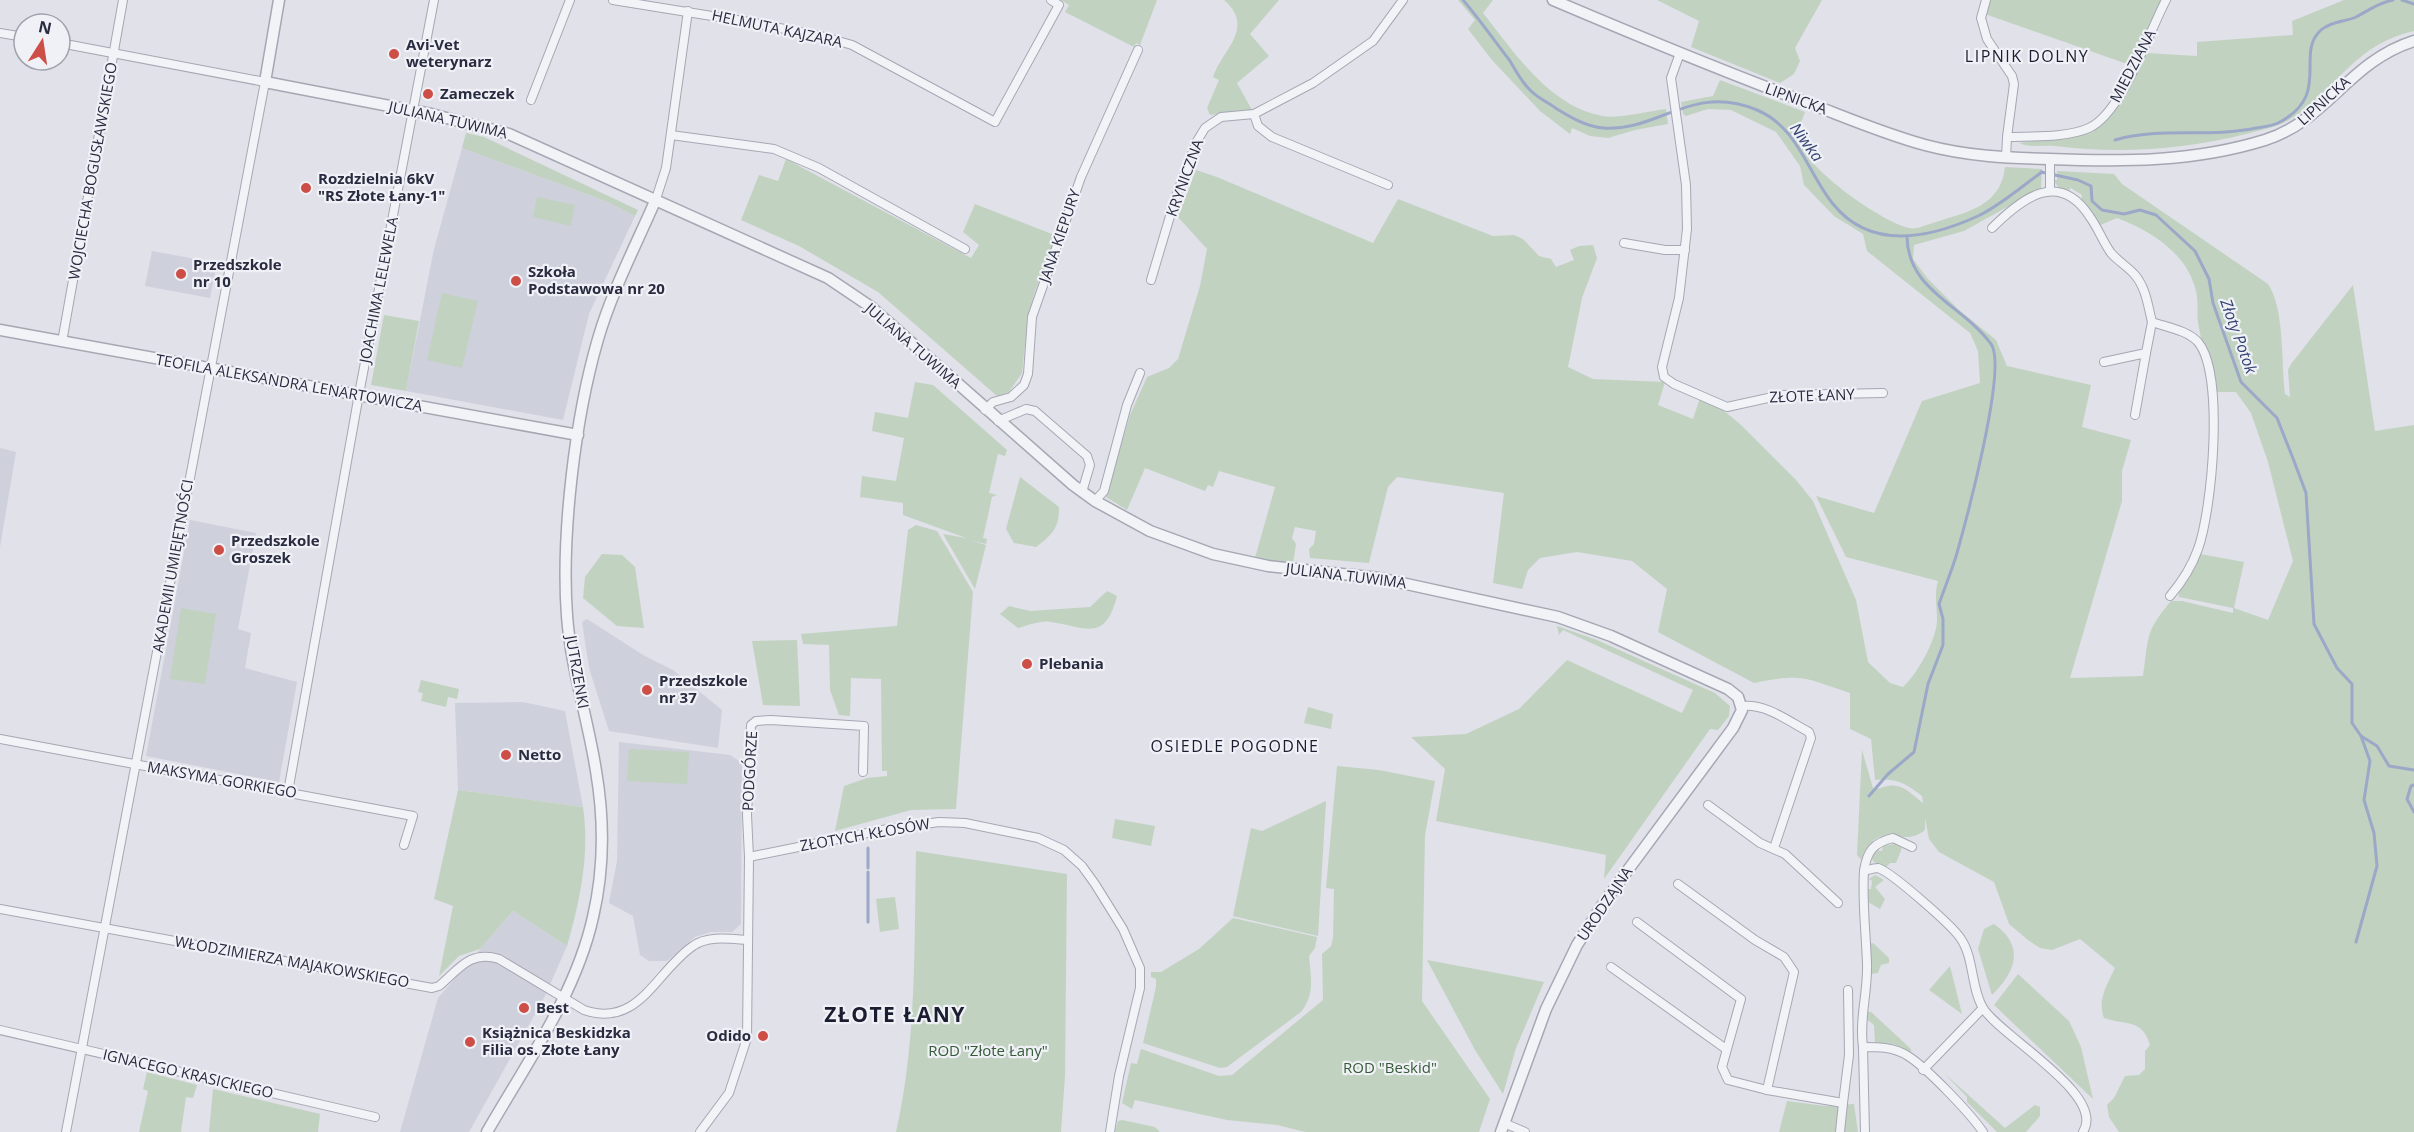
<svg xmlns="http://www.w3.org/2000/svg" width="2414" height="1132" font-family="'Open Sans',sans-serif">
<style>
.built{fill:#ced0db}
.green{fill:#c2d2c1}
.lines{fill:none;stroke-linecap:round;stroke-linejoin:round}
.stream{stroke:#9ba8c8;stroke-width:3}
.minor-casing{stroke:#a5a7b3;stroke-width:10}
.tertiary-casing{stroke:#a5a7b3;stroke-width:13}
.minor{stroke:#f2f3f7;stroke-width:8}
.tertiary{stroke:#f2f3f7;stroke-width:10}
.poi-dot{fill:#cc4e47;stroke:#eff1f6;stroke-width:2}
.labels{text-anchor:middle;stroke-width:4.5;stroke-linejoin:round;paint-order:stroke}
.street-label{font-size:15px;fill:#292c40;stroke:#eff1f6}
.poi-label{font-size:15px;font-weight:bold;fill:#292c40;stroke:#eff1f6;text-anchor:start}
.park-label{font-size:15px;fill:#365b37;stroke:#eff1f6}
.neighbourhood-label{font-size:16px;letter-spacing:1.5px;fill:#1b1e30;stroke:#eff1f6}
.water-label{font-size:16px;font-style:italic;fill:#344373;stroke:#eff1f6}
.district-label{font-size:21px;font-weight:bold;letter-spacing:1.5px;fill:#1b1e30;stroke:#eff1f6}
</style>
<rect width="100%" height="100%" fill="#e0e1e9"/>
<g class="built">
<polygon points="462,148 608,202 635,216 589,314 563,420 406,391 434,249"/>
<polygon points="152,251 217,263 210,298 145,286"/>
<polygon points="0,448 16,452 0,547"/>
<polygon points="190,520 256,533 238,629 251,633 245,668 297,682 279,782 146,756"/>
<polygon points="587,619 643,655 673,670 722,710 718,748 609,731 589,668 582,622"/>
<polygon points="523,702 565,711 583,807 458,790 455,703"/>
<polygon points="619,742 730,755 742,763 741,924 732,932 711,932 695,937 667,961 649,961 640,955 633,916 609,903 617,861"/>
<polygon points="513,911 567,946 544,998 469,1132 400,1132 438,998"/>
</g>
<g class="green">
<polygon points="1061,0 1157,0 1140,45 1136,43 1134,47 1065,12 1069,5"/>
<path d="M1224,0H1279L1250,34L1269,56L1237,83L1252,110L1210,115L1207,108L1219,80L1213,77C1222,50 1256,28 1224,0Z"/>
<path d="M1458,0H1493L1483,13C1514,52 1549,106 1602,116C1617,119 1649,111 1666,109L1668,124L1635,130L1608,138L1590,136L1572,128L1570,134L1540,111L1492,60L1468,29L1475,20Z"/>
<polygon points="1657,0 1822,0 1795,48 1800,61 1794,74 1780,83 1691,47 1699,21"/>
<polygon points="1990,0 2162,0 2130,65 1985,14"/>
<path d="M2344,0H2414V31C2352,45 2337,91 2289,120C2276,128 2260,130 2246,134C2182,150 2119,154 2055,146C2044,145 2029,148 2019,143L2093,132L2122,100L2146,53L2197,56V42L2293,35L2292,21Z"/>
<path d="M1720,80L1805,112C1801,123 1797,132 1800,143C1808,170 1882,222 1909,228C1917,230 1928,224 1936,222C1967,212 2001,206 2005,167L2042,169L2041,188L1964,231L1914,245L1913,259L1928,279L1959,310L1996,340L2007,366L2091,385L2082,427L2131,440L2122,471V501L2070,678L2143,676C2149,637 2144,633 2171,601H2182L2233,613V608L2179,597L2178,590L2200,554L2244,562L2234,608L2268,620L2293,561L2268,462L2251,413L2236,392H2215C2210,371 2203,350 2199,328C2196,316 2199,303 2196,291C2187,253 2151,231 2117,218L2098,226L2081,202L2082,195L2071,188L2068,191L2059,188L2053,180H2057V171L2114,174L2122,184L2268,284C2285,309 2281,363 2285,394L2290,397L2288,370L2291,364L2353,285L2375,431L2414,425V1132H2119L2109,1117L2107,1105L2114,1098L2125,1076L2139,1075L2145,1069V1051L2150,1045C2142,1018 2127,1026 2104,1018C2097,1000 2107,985 2115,968L2080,939L2052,950L2040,948L2028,940L2009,924L1994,882L1939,852L1929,839L1925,818V830C1899,851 1881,814 1861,860L1857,855L1862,750L1873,788C1880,790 1881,787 1888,786C1903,783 1913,796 1923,803L1922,796C1905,783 1896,778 1875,780L1871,739L1850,729V693C1805,678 1802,673 1754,683L1658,632L1667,589L1632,561L1577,552L1540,558L1528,570L1522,589L1493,583L1504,493L1397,477L1388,487L1369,563L1310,558L1309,549L1314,544L1316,531L1295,527L1292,538L1296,544L1293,564L1255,558L1275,487L1219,471L1213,487L1208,485L1205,491L1145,468L1127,510L1106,497L1130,415L1147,377L1169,368L1178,359L1200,286L1207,249L1178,217L1196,170L1217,177L1373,243L1398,199L1493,236L1514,235L1523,239L1539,256L1551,259L1556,267L1574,260L1570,250L1579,246L1593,245L1597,258L1582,298L1568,367L1593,379L1665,382L1658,405L1693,419L1700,398L1724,411L1740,424L1796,480L1813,501L1856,600L1868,662L1890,683L1903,687C1917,675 1938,637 1937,619C1937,604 1934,595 1938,581L1846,557L1816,496L1874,513L1922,401L1980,383L1978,351L1970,333L1867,251L1863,234L1834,216L1804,185L1800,166L1776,132L1731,110L1708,109L1686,116L1683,114L1681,102L1713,96Z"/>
<polygon points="466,133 484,137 638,210 635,216 608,202 462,148"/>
<polygon points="786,159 971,258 979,245 963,232 975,204 1057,236 1035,291 1028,316 1022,373 1009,392 997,396 878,292 799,246 741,220 759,175 778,181"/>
<polygon points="537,197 575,205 571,226 533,217"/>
<polygon points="442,293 478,301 462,368 427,360"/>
<polygon points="384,315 419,321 406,391 371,385"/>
<polygon points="915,382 933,385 1007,450 1005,456 998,454 989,493 997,495 992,497 983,538 987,539 986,544 970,540 986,545 975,589 943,534 966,538 903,515 903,503 860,497 862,476 896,481 904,438 872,431 875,412 908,418"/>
<path d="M1020,477L1059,507C1059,528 1053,534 1036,547L1014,543L1006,529Z"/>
<polygon points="916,525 937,531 973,592 956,809 911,810 835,831 844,786 867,778 887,776 887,771 882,771 881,679 851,678 850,716 839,715 830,690 829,645 803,644 801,634 897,626 908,530"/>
<polygon points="602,554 622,555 635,567 644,628 617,626 583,598 585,577"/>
<path d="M1107,591L1117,596C1105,643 1086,627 1051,622C1041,620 1027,626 1018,628L1000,614L1009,606L1030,611L1090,607Z"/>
<polygon points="181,608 216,614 205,684 170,679"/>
<polygon points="1557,626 1597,640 1715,693 1730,706 1729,716 1718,730 1710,729 1604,879 1606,855 1436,821 1445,769 1411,737 1466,734 1519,709 1567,660 1682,713 1693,690 1563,630 1559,635"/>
<polygon points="797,640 800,706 763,705 752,641"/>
<polygon points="421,680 459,689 457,699 448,697 446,707 421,701 423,693 418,692"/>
<polygon points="1308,707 1333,714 1331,729 1304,723"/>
<polygon points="629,749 689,752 687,784 627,781"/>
<polygon points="1337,766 1379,770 1435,781 1425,835 1422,1001 1490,1099 1479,1132 1305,1132 1277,1125 1227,1120 1135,1100 1132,1109 1122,1103 1131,1063 1137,1064 1141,1049 1219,1076 1232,1075 1323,1000 1322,954 1331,946 1333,938 1334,889 1326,888"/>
<path d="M458,790L583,807C590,854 580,901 567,946L513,911L480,949L459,956L439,976L453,906L434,899Z"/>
<polygon points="1326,801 1318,936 1233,916 1251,828 1262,831"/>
<polygon points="1115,819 1155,826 1151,846 1112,838"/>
<polygon points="1894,844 1902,848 1896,863 1890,863 1885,868 1874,862 1872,859 1875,850 1882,851 1883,846"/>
<path d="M916,851L1067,874L1065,1076L1061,1132H896C917,1039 914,946 916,851Z"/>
<polygon points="1875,875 1884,880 1875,887 1885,899 1880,909 1868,902 1868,889 1871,889 1872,881 1869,879"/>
<polygon points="895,897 899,929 880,932 876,899"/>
<path d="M1233,918L1317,937L1315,948L1309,956C1311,978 1315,994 1301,1012L1227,1067L1220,1068L1143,1043L1156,987V979L1151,977V972H1161L1199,949Z"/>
<path d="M1994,924C2026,947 2015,972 1992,995L1978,949L1984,929Z"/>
<polygon points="1873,943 1889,958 1889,963 1881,965 1878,973 1871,974 1869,944"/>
<polygon points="1427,960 1544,982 1516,1048 1503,1094 1475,1050"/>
<polygon points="1950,966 1962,1014 1929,990"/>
<polygon points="2018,974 2069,1021 2081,1047 2093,1099 1994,1005"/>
<polygon points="1865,1011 1871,1012 1911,1049 1911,1055 1894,1044 1875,1043 1874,1025 1865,1018"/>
<polygon points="147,1072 197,1085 193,1098 186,1097 181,1132 139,1132 148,1091 143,1089"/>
<polygon points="1944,1073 2005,1128 2035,1105 2040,1107 2040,1116 2026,1132 1997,1132 1967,1102 1967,1097"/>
<polygon points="213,1089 320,1114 318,1132 209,1132"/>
<polygon points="1787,1101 1825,1106 1854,1104 1858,1132 1779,1132"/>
<polygon points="1122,1120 1155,1127 1160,1132 1115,1132 1118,1121"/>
</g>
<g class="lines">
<g class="stream">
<path d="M1463,0C1480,20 1494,40 1510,61C1516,71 1522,83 1531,91C1538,98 1549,103 1557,109C1570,117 1587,127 1603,128C1659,132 1691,83 1757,110C1798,127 1807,172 1833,204C1871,251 1930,238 1978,216C2001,205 2022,186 2042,172"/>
<polyline points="2402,0 2414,4"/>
<path d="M2115,140C2160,127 2209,138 2256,128C2263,127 2272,126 2278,123C2333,95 2294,54 2321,30C2331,21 2345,22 2356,17C2369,10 2378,3 2393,0"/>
<polyline points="2041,172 2078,180 2091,186 2092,201 2102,210 2124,214 2140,210 2156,215 2195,251 2209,279 2213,303 2241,382 2277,418 2294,461 2306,493 2314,624 2337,668 2352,684 2352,723 2361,736 2377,746 2389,766 2414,770"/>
<polyline points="2414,785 2411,786 2407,799 2414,812"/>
<path d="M1869,796L1888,774L1914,752L1928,684L1943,645V619L1939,604C1945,587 1952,570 1957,553C1966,521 2008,366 1991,344C1963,305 1908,291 1907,237"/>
<polyline points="868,868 868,848"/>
<polyline points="868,922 868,872"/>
<polyline points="2356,942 2377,866 2374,833 2364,800 2370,761 2361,736"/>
</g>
<g class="minor-casing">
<g id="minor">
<polyline points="613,0 749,22 821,36 852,45 995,122 1059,5 1051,0"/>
<polyline points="1986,0 1981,18 1987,39 2012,76 2014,84 2007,137"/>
<polyline points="0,33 24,37"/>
<polyline points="60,43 265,82 66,1132"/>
<polyline points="1680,53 1671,78 1686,185 1687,229 1679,298 1662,367 1664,377 1674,384 1727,407 1782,395 1883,393"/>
<polyline points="531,100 570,0"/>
<polyline points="1254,114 1258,126 1272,137 1388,185"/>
<polyline points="671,135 774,149 819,168 965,249"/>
<path d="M2006,158L2007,137C2032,136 2066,138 2089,128C2122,113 2149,32 2166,0"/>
<polyline points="2050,159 2050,190"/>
<polyline points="656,199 666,168 688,11"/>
<path d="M1992,228C2022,198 2059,169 2090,217C2098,228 2103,242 2111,253C2118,261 2128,267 2135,275C2146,288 2148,306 2152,322C2166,327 2187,330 2198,342C2225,374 2212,511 2198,549C2192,566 2181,583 2170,596"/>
<polyline points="1624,243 1665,250 1685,250"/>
<polyline points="1151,280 1176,196 1197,141 1205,128 1221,117 1254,114 1313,83 1373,41 1403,0"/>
<polyline points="62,342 123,0"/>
<polyline points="2146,353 2152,322"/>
<polyline points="2104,362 2146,353 2135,415"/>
<polyline points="985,410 993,402 1011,397 1024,385 1028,374 1032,317 1081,177 1138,50"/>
<polyline points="998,421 1026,409 1035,411 1087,456 1090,465 1082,492"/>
<polyline points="1095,501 1104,491 1127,405 1140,373"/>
<path d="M1743,706C1767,704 1788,721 1809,732L1811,738L1774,848"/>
<polyline points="0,739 413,816 404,845"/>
<polyline points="288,792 359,394 434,0"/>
<polyline points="1708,805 1760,843 1785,854 1838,903"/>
<polyline points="749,857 882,830 939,822 965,823 1038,838 1064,850 1082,866 1095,884 1123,929 1140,968 1140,988 1119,1076 1110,1132"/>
<path d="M1864,871C1867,851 1873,843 1893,838L1912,847"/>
<polyline points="1678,884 1755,940 1784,957 1794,972 1767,1090 1843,1103 1840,1132"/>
<path d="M0,909L432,988L439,986C459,969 470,950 499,959L584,1010C639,1029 656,971 693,946C708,935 731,939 748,940"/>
<polyline points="1637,922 1741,999 1722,1067 1728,1080 1767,1090"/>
<polyline points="1611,967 1726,1049"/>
<polyline points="0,1030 375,1117"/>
<path d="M1863,1047C1859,1019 1868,992 1867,964C1866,933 1862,902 1864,871C1868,870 1874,868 1878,868C1890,871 1953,926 1961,939C1974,958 1971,988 1983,1008C2001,1037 2107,1095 2083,1132"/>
<polyline points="1923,1070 1983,1008"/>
<polyline points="1843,1103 1849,1055 1848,990"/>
<polyline points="1504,1123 1525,1132"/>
<polyline points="700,1132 729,1093 747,1038 749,857 747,815 751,725 756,721 771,720 864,726 863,772"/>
<path d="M1865,1132L1863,1047C1879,1047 1894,1047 1908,1056C1927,1068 1970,1113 1983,1132"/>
</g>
</g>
<g class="tertiary-casing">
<g id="tertiary">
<polyline points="279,0 265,82 431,114 509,134 828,278 871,307 1073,485 1095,501 1150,531 1213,554 1268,566 1379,578 1558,617 1611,636 1728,689 1738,697 1742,710 1733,728 1605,901 1577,945 1546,1009 1501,1132"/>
<path d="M1553,0C1640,37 1727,73 1816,106C1852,120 1888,135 1925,145C1966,156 2007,158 2049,159C2123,162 2194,162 2265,140C2328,120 2348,62 2414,41"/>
<polyline points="0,330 578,435"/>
<path d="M487,1132C526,1064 576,994 593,917C604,870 604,818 596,771C588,719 571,669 567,616C561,535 575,418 598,339C612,291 636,245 656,199"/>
</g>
</g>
<use href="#minor" class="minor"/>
<use href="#tertiary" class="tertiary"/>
</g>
<g class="poi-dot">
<circle cx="394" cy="54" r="6"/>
<circle cx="428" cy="94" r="6"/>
<circle cx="306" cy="188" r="6"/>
<circle cx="181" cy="274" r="6"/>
<circle cx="516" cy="281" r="6"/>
<circle cx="219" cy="550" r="6"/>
<circle cx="1027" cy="664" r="6"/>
<circle cx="647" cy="690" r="6"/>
<circle cx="506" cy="755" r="6"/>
<circle cx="524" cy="1008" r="6"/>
<circle cx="763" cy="1036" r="6"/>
<circle cx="470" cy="1042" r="6"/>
</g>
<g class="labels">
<g class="street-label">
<text transform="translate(777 29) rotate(12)" y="5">HELMUTA KAJZARA</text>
<text transform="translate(2133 66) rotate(-62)" y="5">MIEDZIANA</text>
<text transform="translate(1796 99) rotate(20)" y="5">LIPNICKA</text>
<text transform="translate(2324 101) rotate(-42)" y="5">LIPNICKA</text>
<text transform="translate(448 120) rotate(13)" y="5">JULIANA TUWIMA</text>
<text transform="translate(93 171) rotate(-80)" y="5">WOJCIECHA BOGUSŁAWSKIEGO</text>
<text transform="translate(1185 178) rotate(-70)" y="5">KRYNICZNA</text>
<text transform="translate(1060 236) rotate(-71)" y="5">JANA KIEPURY</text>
<text transform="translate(379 290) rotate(-79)" y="5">JOACHIMA LELEWELA</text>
<text transform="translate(913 346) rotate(41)" y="5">JULIANA TUWIMA</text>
<text transform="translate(289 383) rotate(10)" y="5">TEOFILA ALEKSANDRA LENARTOWICZA</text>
<text transform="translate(1812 396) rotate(-2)" y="5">ZŁOTE ŁANY</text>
<text transform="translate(173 566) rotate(-80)" y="5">AKADEMII UMIEJĘTNOŚCI</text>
<text transform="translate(1346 576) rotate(7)" y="5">JULIANA TUWIMA</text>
<text transform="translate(577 672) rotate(80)" y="5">JUTRZENKI</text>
<text transform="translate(750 771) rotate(-87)" y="5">PODGÓRZE</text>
<text transform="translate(222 780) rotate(10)" y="5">MAKSYMA GORKIEGO</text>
<text transform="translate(865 835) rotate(-10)" y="5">ZŁOTYCH KŁOSÓW</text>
<text transform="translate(1605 904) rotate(-56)" y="5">URODZAJNA</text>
<text transform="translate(292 962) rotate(10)" y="5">WŁODZIMIERZA MAJAKOWSKIEGO</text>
<text transform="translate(188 1074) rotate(13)" y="5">IGNACEGO KRASICKIEGO</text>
</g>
<g class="poi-label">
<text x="406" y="50">Avi-Vet<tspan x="406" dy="17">weterynarz</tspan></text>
<text x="440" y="99">Zameczek</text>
<text x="318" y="184">Rozdzielnia 6kV<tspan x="318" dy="17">"RS Złote Łany-1"</tspan></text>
<text x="193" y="270">Przedszkole<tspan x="193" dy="17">nr 10</tspan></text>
<text x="528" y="277">Szkoła<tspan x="528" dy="17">Podstawowa nr 20</tspan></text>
<text x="231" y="546">Przedszkole<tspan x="231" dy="17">Groszek</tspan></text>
<text x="1039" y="669">Plebania</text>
<text x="659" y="686">Przedszkole<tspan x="659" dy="17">nr 37</tspan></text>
<text x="518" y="760">Netto</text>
<text x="536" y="1013">Best</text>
<text x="482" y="1038">Książnica Beskidzka<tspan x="482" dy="17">Filia os. Złote Łany</tspan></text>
<text x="751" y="1041" text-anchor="end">Odido</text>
</g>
<g class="park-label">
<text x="988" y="1056">ROD "Złote Łany"</text>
<text x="1390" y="1073">ROD "Beskid"</text>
</g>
<g class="neighbourhood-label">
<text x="2027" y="62">LIPNIK DOLNY</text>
<text x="1235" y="752">OSIEDLE POGODNE</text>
</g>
<g class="water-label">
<text transform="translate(1807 142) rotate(54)" y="6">Niwka</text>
<text transform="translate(2239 336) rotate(70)" y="6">Złoty Potok</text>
</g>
<g class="district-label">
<text x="895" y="1022">ZŁOTE ŁANY</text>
</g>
</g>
<g transform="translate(42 42) rotate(12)"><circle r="28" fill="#eff1f6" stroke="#a0a2ad" stroke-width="1.5"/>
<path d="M0-4.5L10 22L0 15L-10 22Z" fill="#cc4e47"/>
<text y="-9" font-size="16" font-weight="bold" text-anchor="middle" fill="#292c40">N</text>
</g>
</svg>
